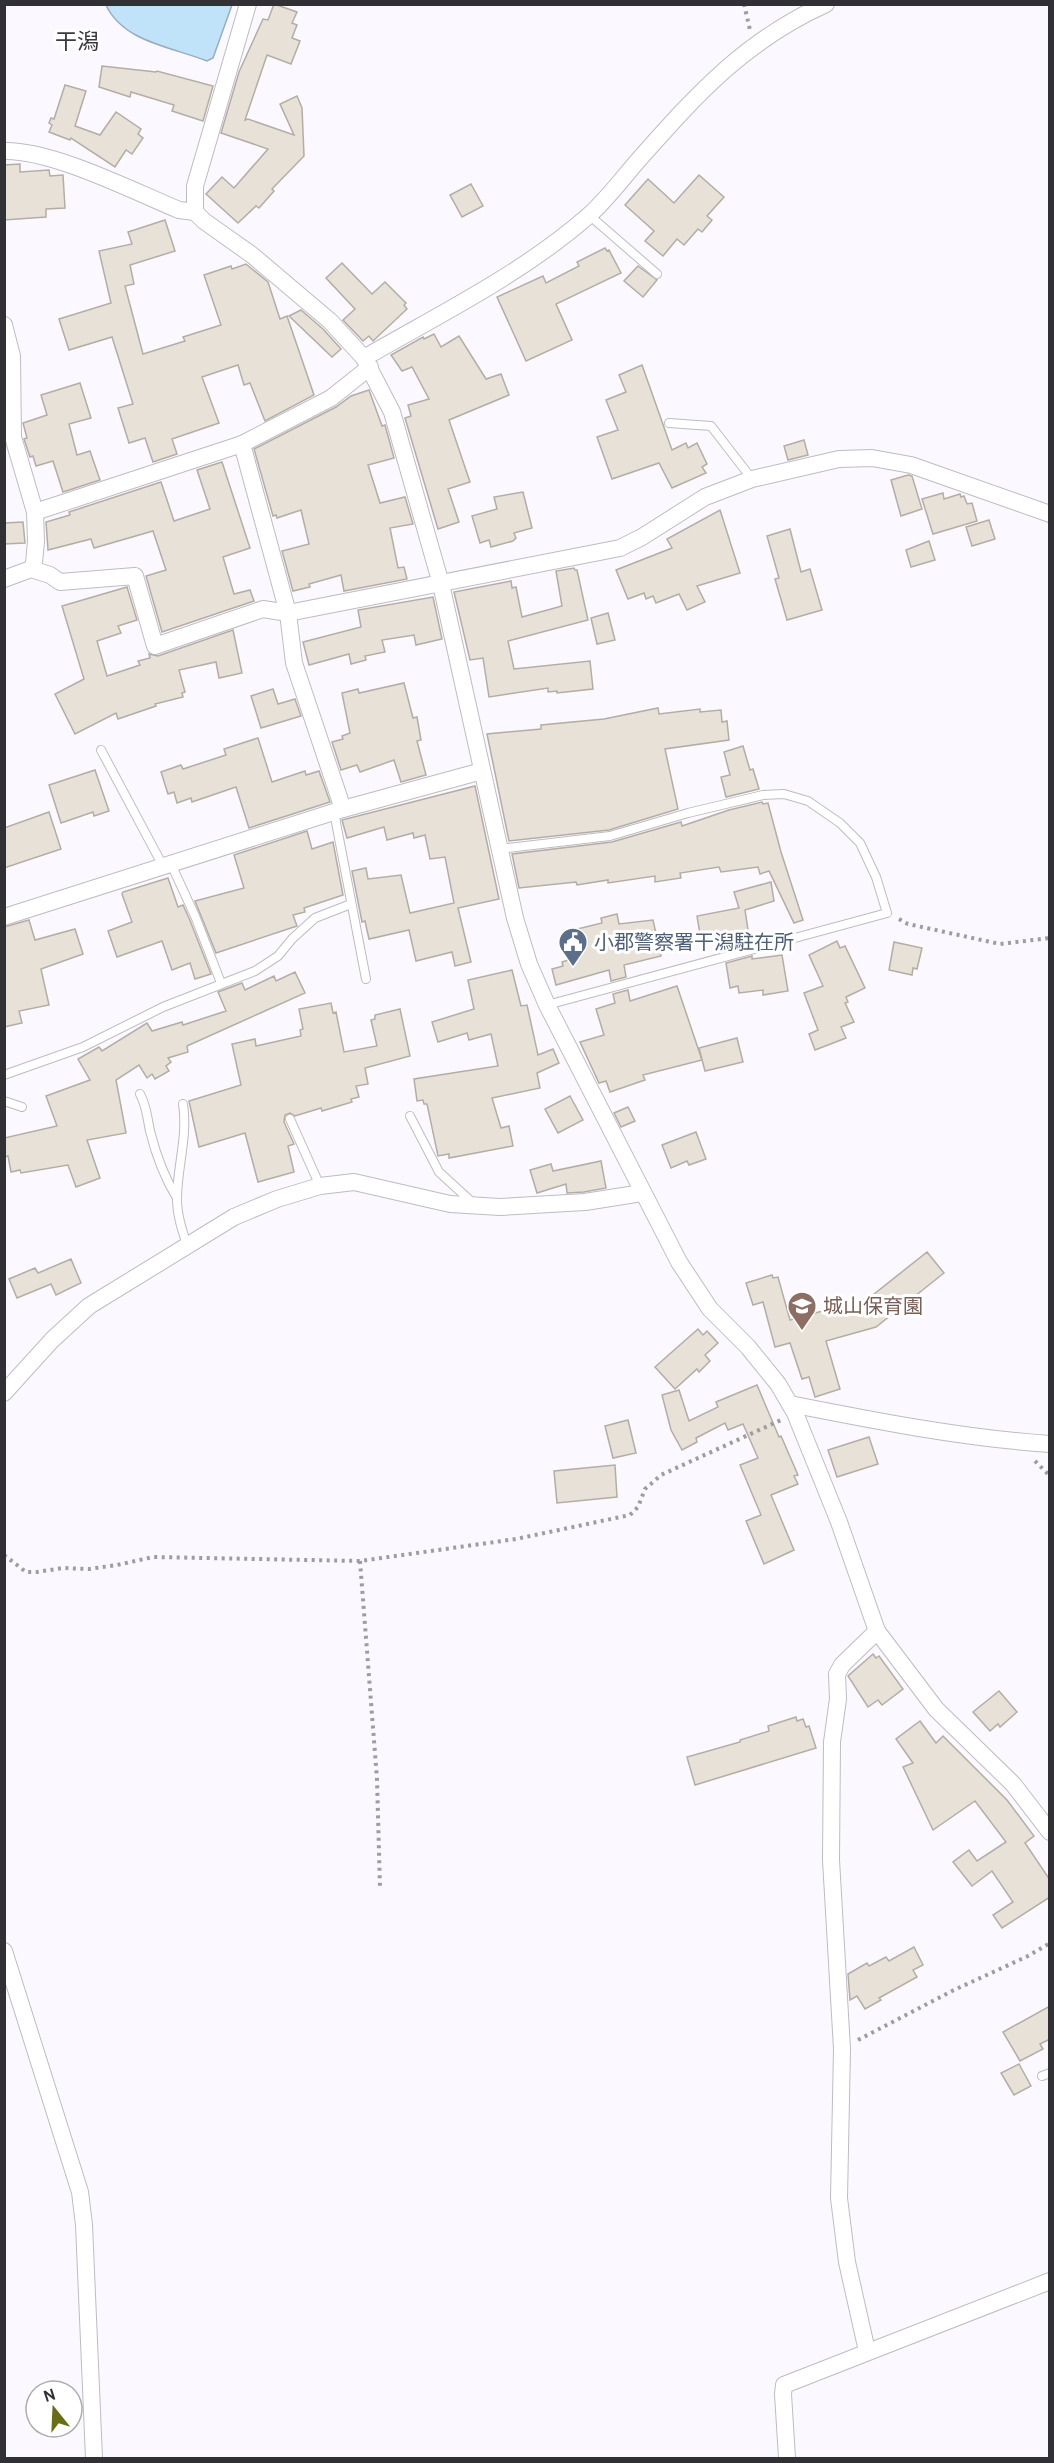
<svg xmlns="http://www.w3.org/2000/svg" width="1054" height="2463" font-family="Cabin,'Noto Sans JP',sans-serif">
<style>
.water{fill:#c1e3f9;stroke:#96adbe;stroke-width:1.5}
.building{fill:#e8e1d8;stroke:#b4ada4;stroke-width:1.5}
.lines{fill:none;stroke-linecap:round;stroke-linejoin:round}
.service-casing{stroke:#bebbc5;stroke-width:10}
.minor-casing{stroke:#bebbc5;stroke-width:18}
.path{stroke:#9e9ca1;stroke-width:4;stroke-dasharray:3 4.5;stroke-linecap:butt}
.service{stroke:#fff;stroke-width:8}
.minor{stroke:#fff;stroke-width:16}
.labels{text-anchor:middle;stroke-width:6;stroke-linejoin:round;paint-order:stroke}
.service-label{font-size:20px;fill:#4e5e75;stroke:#fff;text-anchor:start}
.education-label{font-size:20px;fill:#785e54;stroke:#fff;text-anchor:start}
.quarter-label{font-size:22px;fill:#3b3840;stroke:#fff}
</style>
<rect width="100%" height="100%" fill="#fbf9ff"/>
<path class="water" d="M106,5H232L213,58L207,61C172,47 123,42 106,5Z"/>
<g class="building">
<polygon points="274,4 297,12 292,23 297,25 292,38 300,41 291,64 267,55 245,120 248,119 294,135 280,104 297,96 302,108 304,156 272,189 274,191 259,208 256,206 238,223 206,194 222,177 234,188 268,149 221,133 239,72 263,19 268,20"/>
<polygon points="102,66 156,72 157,71 213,86 203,121 172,111 174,105 131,92 130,97 99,87"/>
<polygon points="65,85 86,91 75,126 100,135 116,112 141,129 138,134 143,138 132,154 126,150 115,167 71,138 70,140 49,132 52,125 49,123 51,118 54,119"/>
<polygon points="20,164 20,172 49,170 50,176 63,175 65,208 46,209 46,217 4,220 4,165"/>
<polygon points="699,175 724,197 707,216 712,220 702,232 698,229 684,245 677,239 663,256 645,241 654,231 625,205 648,179 674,203"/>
<polygon points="471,184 483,206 462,217 450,195"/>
<polygon points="165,220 175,251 130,265 134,284 125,286 143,354 185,341 183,337 221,325 204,275 231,266 232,269 246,264 268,282 280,319 287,316 314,395 265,421 250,383 244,385 238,365 202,377 219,423 172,439 177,454 153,462 145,438 129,443 118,408 133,404 112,337 69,350 59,319 111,303 99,251 132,244 128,232"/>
<polygon points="605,248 607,251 609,250 621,273 556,304 572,340 526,361 497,297 543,276 546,283 579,266 577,262"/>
<polygon points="342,263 372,294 385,282 406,303 404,305 407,309 373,341 369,336 363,341 343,320 355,309 326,278"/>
<polygon points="638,266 657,280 643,297 624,281"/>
<polygon points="301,310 323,329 341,349 332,357 289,316"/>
<polygon points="434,334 441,347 459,336 486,379 501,374 509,395 449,420 470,482 448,489 459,522 438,529 405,418 411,416 408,405 429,399 412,367 402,371 391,355 423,337 424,339"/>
<polygon points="642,365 672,450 686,443 688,448 697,443 707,464 702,467 706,473 672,488 659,463 612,479 597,437 618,430 606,400 626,392 619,375"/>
<polygon points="80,383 91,418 69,424 77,455 90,451 100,480 63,492 53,461 36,466 33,456 30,457 24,439 27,438 23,423 47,415 41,395"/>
<polygon points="369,390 382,426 385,425 394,458 368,465 380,503 405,497 413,524 390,528 398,568 404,567 407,579 344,591 341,575 309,584 310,587 293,591 282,551 309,544 301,510 277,518 276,515 273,516 254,449 336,407 351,396"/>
<polygon points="804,440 808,455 788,460 784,446"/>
<polygon points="222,462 250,548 223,557 234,594 250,590 254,601 162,632 146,576 166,570 153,531 94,548 91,539 48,550 46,522 70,515 69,512 161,482 174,521 210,509 197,470"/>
<polygon points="908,475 912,476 922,509 901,516 891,480"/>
<polygon points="523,492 532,528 514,533 516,538 513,541 491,547 489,540 480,543 472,516 497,509 494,497"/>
<polygon points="943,493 944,499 960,494 961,497 964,496 967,504 972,503 977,521 933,534 922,499"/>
<polygon points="720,510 740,573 697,586 705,602 687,610 679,594 656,603 653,596 646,599 644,593 628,599 616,570 672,548 667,539"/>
<polygon points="989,520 995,539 972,546 966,527"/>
<polygon points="23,522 25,543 4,544 4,523"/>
<polygon points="790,529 801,572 810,569 822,610 787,620 775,579 779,578 767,536"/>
<polygon points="929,541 935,560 911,567 906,550"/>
<polygon points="574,568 575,570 577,570 588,620 508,641 514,669 590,661 593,689 557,693 557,691 548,692 548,688 489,697 483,658 470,660 454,592 511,581 512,588 516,587 522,617 562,606 556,571"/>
<polygon points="127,587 137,620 118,626 121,633 97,641 107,676 140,665 138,661 150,658 149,654 158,656 233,630 242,673 219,678 216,662 179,670 185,692 182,693 183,697 155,704 156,706 118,719 116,713 75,734 55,694 84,679 62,606"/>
<polygon points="433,597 442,639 416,645 414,635 382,640 385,652 365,656 366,660 351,664 349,654 309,665 303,642 361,627 358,610"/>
<polygon points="608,613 615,640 597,644 591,618"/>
<polygon points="404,683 413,718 417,717 421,740 417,741 426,775 401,782 394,760 360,772 357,765 341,770 332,742 343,739 342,736 350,733 342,693 358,689 359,693"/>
<polygon points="273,689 278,704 295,699 301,716 261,728 251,696"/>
<polygon points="658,708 659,714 700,709 700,712 721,710 722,722 727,721 729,740 665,749 678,809 609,830 509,841 487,734 541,729 541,725 604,719"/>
<polygon points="258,738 272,782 305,771 306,775 319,771 330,802 249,828 236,787 192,802 191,798 177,803 174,792 168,794 161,772 181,765 183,769 226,755 224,749"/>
<polygon points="743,746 750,770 753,769 759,789 726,797 721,777 730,775 724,752"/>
<polygon points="95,770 109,811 94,816 93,812 61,823 49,785"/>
<polygon points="475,786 499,899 458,908 471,962 455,966 452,952 416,961 409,930 369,939 365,921 362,922 352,871 366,868 368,879 401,875 410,913 454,903 445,857 430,859 425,835 414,838 413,833 387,840 384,827 347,838 342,820"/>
<polygon points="762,802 763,804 768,803 781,852 803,920 794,923 769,871 760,874 758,867 721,872 719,867 680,873 681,878 655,882 655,876 608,883 608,880 577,885 576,882 519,888 512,854 612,842 681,822 682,826 729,810"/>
<polygon points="49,812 61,849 4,868 4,828"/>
<polygon points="307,831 312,849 333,842 343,895 304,908 305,912 293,915 297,926 216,953 195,901 244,888 234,855"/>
<polygon points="168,878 178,907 183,905 189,918 211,974 195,979 190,963 172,970 162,941 117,957 108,931 132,922 122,894 123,892"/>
<polygon points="771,882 774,901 745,910 750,943 724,950 722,937 701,940 697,916 739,908 734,892"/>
<polygon points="617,914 619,924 653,920 661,956 624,965 626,977 611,981 609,970 556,985 552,969 563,966 562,962 575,958 569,931 602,923 601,918"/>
<polygon points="29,920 35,940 75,929 83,954 41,969 49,1005 19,1011 22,1023 4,1027 4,927"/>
<polygon points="837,941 840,948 845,946 865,988 846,997 848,1002 845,1003 854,1022 841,1027 846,1038 815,1050 809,1034 818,1030 804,993 823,986 809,955"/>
<polygon points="894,942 922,948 917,969 913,968 912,975 889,970"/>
<polygon points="782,955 788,991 763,995 763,990 739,993 738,986 730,988 726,963 752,956 752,959"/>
<polygon points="512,970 521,1006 527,1005 538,1055 553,1049 559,1063 537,1073 540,1088 492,1098 501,1128 509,1126 513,1146 449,1158 449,1154 438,1156 427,1104 424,1104 423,1100 417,1101 414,1079 498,1066 491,1034 469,1040 467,1033 438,1042 432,1022 474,1009 468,980"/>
<polygon points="295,972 305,993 187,1046 188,1052 168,1058 171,1062 166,1066 169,1071 155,1079 152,1074 147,1078 139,1065 116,1080 126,1133 87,1140 100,1178 76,1187 68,1165 21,1173 20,1170 11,1172 8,1156 4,1157 4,1138 57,1126 46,1096 90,1080 78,1059 99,1047 102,1051 147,1023 152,1031 182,1022 183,1025 226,1011 218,992 242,983 245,990 274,976 276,981"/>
<polygon points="677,986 702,1060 643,1075 645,1080 610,1092 606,1081 599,1083 580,1042 604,1035 596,1009 615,1003 613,994 628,990 630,1001"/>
<polygon points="331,1003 333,1013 336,1012 344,1052 377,1046 371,1020 375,1019 375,1015 400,1009 410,1056 365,1068 368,1084 356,1086 359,1097 351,1099 352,1102 322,1111 321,1108 295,1116 290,1113 285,1115 284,1122 294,1144 288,1146 294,1172 258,1182 245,1133 199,1147 189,1101 241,1085 232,1044 255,1039 256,1046 301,1036 300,1030 303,1029 299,1009"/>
<polygon points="737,1038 743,1062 705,1071 699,1048"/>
<polygon points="570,1096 583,1120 558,1133 545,1109"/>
<polygon points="628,1107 635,1121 621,1127 614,1113"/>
<polygon points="696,1132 706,1159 689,1165 687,1161 671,1168 662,1145"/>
<polygon points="601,1161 606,1188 584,1192 567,1193 566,1184 537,1193 530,1170 551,1164 553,1171"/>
<polygon points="927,1252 944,1273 876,1327 826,1341 840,1389 815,1397 809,1377 802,1379 790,1343 775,1347 763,1302 753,1305 746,1283 772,1275 773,1278 778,1277 790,1320 869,1298"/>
<polygon points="71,1259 81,1283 56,1295 51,1284 17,1298 9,1279 35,1268 38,1273"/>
<polygon points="698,1329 703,1335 707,1331 718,1343 705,1355 710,1361 699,1372 697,1369 675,1389 655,1367"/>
<polygon points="757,1385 779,1437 781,1436 798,1475 794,1476 798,1484 771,1495 794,1550 764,1564 746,1521 761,1515 740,1465 758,1458 743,1424 728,1430 725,1423 696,1438 697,1442 682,1450 671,1430 662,1395 679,1390 689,1421 718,1407 716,1402"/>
<polygon points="628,1420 636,1453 613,1458 605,1426"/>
<polygon points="869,1437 878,1464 837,1477 828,1450"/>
<polygon points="615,1465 617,1497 557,1503 554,1471"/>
<polygon points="873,1654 876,1658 879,1656 903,1689 882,1705 878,1700 868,1707 848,1676"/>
<polygon points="999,1691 1017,1712 1000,1727 998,1724 990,1731 973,1712"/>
<polygon points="796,1717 797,1721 803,1719 806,1727 809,1726 816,1748 695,1785 687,1757 740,1742 740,1740 769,1731 768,1726"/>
<polygon points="920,1721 936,1743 943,1736 1007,1800 1034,1836 1025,1843 1050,1880 1050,1897 1002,1928 993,1915 1013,1902 992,1871 972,1886 953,1862 969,1850 977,1861 1006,1842 975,1801 933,1830 903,1767 913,1763 896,1739"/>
<polygon points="914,1947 923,1965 913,1970 917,1977 879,1998 881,2000 865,2009 857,1996 850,2000 848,1974 867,1963 869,1966 886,1957 889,1961"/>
<polygon points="1050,2006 1050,2039 1040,2044 1043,2049 1020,2061 1003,2032"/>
<polygon points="1019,2064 1031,2086 1014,2095 1001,2073"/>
</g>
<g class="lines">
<g class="service-casing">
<g id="service">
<polyline points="589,215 657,274"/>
<polyline points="669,423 711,426 752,479"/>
<polyline points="101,750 163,866"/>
<polyline points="334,812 366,979"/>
<polyline points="499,849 610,836 688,813 763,795 784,794 808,801 840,823 860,843 876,877 887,913 547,1005"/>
<polyline points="171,864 195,916 221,983"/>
<polyline points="4,1075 83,1047 163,1007 255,971 278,956 292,939 315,918 351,904"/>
<path d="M140,1094C147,1107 147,1117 150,1131C156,1155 164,1177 177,1198"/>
<polyline points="4,1101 22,1107"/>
<path d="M183,1104C188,1137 177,1167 177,1199C177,1215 182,1230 187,1245"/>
<polyline points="410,1116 439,1172 474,1204"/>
<polyline points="290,1119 320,1186"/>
<polyline points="1042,2076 1050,2073"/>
</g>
</g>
<g class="minor-casing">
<g id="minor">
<polyline points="248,4 195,186 195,212 204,221 252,255 330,321 364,358 392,412 441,584 515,918 529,964 547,1005 679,1262 710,1309 748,1347 778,1384 795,1413 839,1522 877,1631 936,1709 1013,1784 1050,1832"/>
<path d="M4,151C53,150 133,191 179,210L195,212"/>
<polyline points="4,325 12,356 13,437 35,512 36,541 34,563 31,569 4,579"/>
<path d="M364,358C440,314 520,275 587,217C607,200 624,176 642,156C698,93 746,40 826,4"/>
<polyline points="242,444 288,613 294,663 343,809"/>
<polyline points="35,512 242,444 331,398 370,367"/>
<polyline points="31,569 50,575 60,582 135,576 155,646 263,609 288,613 620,548 642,537 705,497 752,479 839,459 872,458 911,465 1050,514"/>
<polyline points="4,917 343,809 482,771"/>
<polyline points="4,1393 52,1340 89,1306 234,1217 277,1199 320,1186 354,1182 450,1204 500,1207 585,1202 642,1193"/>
<path d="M790,1404C876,1421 962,1438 1050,1444"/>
<polyline points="4,1951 80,2192 84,2225 94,2458"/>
<polyline points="867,2351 847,2262 839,2198 842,2049 831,1860 832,1742 838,1699 837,1674 842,1665 877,1631"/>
<polyline points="787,2458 783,2394 784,2385 1050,2281"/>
</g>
</g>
<g class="path">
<polyline points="744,4 750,30"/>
<polyline points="899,919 908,924 1000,944 1050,938"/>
<polyline points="1035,1461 1050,1476"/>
<polyline points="4,1555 26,1572 37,1572 63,1568 89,1569 117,1565 153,1557 360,1561 516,1539 630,1515 638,1507 645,1489 661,1475 781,1420"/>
<polyline points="360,1561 377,1779 380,1888"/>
<polyline points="858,2040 952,1991 1028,1956 1050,1943"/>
</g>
<use href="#service" class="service"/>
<use href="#minor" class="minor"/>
</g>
<defs>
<g id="civic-pin" transform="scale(1.5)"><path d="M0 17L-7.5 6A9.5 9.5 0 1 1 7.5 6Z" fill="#5c6f8a" stroke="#fff"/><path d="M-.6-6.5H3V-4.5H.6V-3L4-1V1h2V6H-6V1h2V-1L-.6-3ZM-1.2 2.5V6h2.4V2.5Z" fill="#fff"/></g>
<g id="school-pin" transform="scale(1.5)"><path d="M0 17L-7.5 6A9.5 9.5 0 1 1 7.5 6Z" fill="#8d6e63" stroke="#fff"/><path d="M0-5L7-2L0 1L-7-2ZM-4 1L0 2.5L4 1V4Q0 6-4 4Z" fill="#fff"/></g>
</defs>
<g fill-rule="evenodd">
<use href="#civic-pin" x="573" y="942"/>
<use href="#school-pin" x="802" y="1306"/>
</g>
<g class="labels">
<g class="service-label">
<text x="594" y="949">小郡警察署干潟駐在所</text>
</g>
<g class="education-label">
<text x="823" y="1313">城山保育園</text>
</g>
<g class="quarter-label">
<text x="77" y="49">干潟</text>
</g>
</g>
<rect width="1054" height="2463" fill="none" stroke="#313034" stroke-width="12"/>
<g transform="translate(54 2409) rotate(342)"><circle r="28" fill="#ffffff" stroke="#adacae" stroke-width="1.5"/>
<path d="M0-4.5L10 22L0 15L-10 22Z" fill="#686e13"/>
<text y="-9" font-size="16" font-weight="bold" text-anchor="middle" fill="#313034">N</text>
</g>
</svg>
